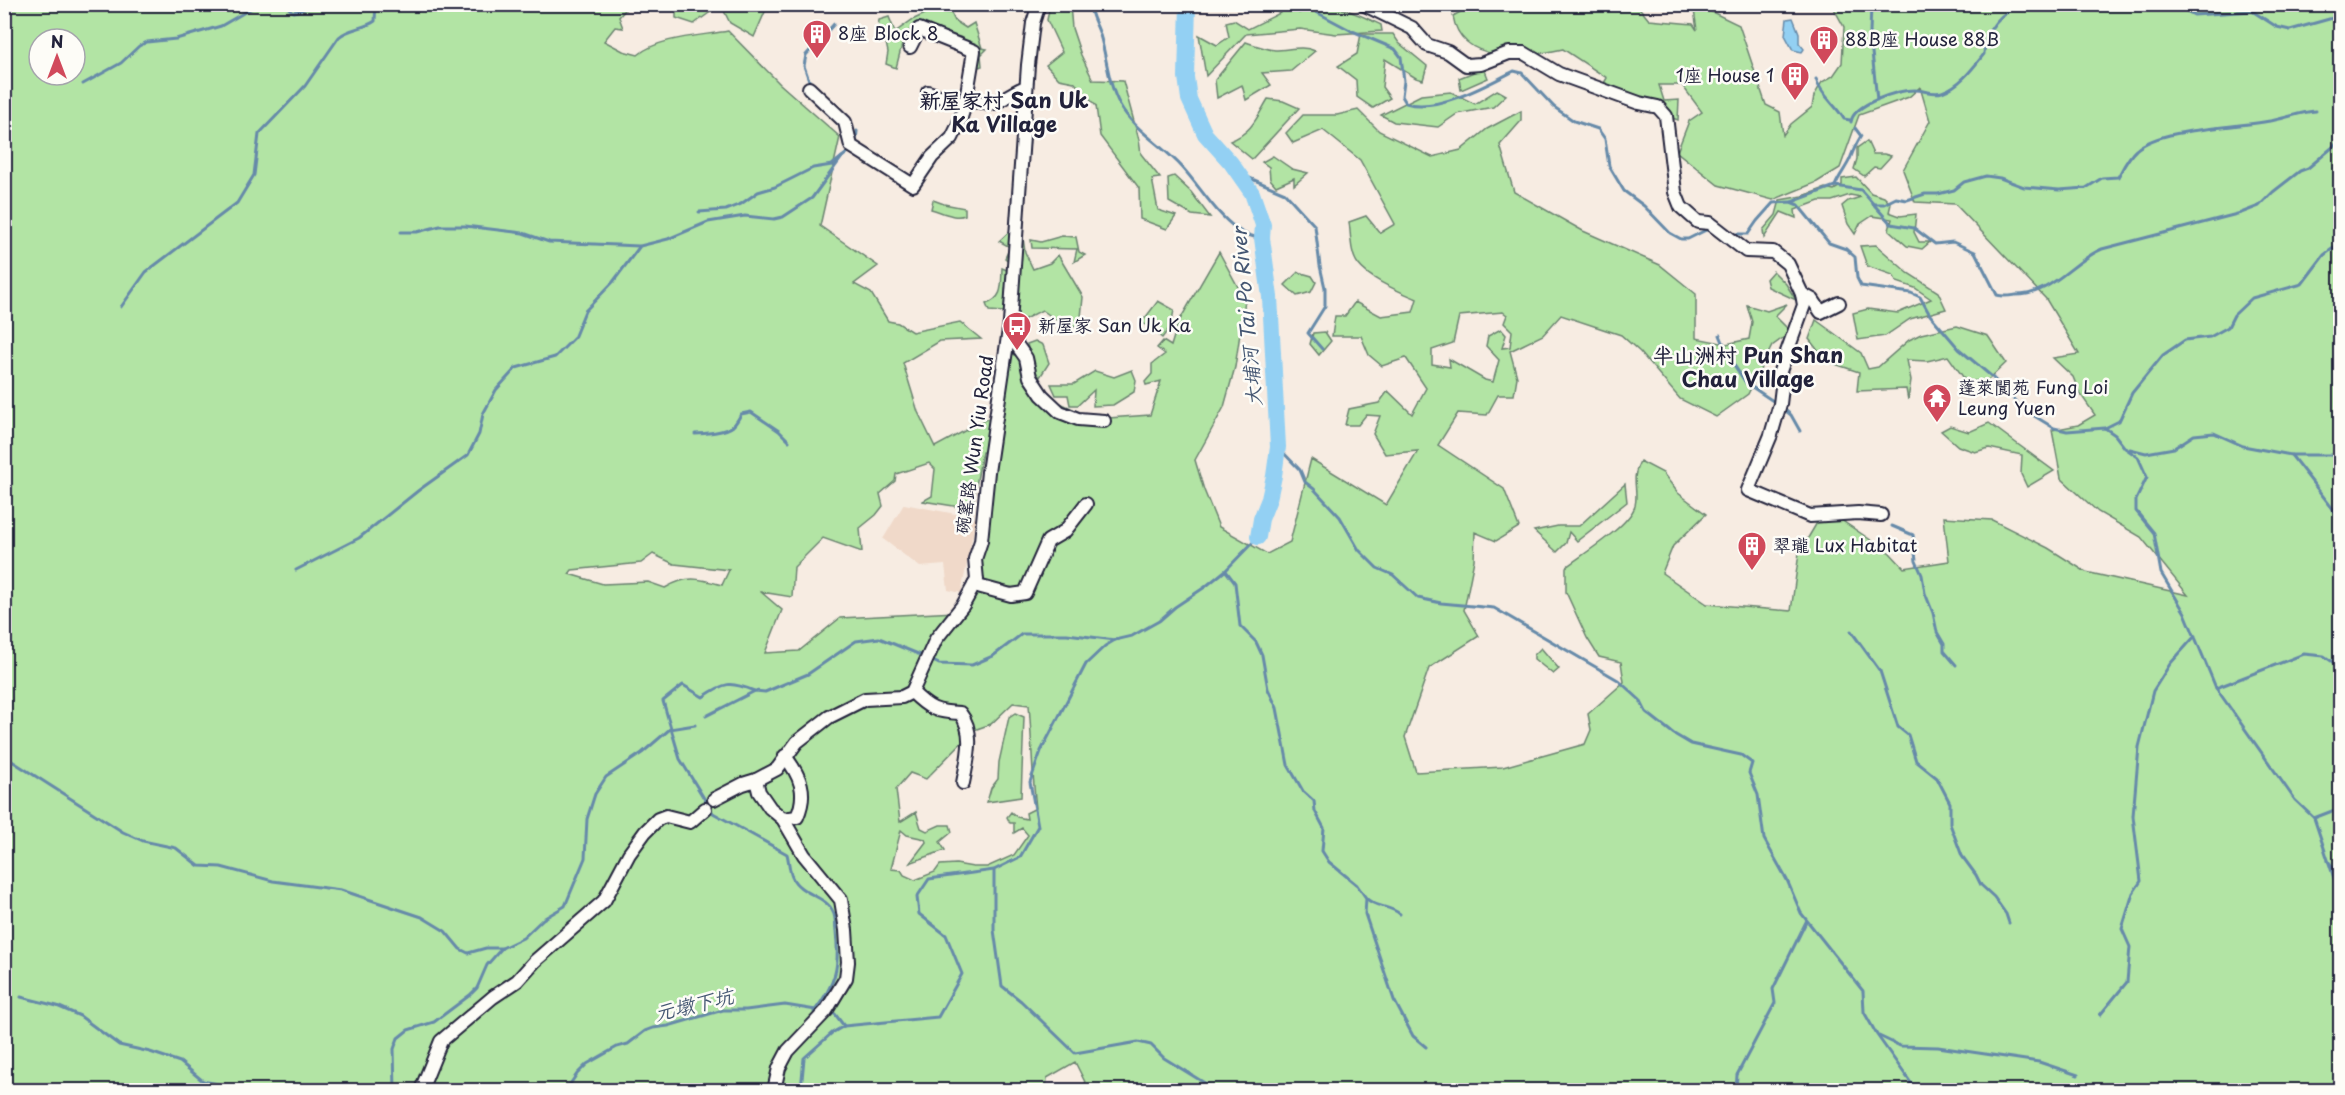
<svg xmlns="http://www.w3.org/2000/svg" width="2345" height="1095" font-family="'Playpen Sans','LXGW WenKai TC',sans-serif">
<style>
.built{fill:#f0d9c9}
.green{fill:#b2e4a4;stroke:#6a8370;stroke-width:1.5;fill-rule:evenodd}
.water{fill:#93d0f3;stroke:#668aa9;stroke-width:1.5}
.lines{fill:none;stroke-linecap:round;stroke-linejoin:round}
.stream{stroke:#668aa9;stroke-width:3}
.river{stroke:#93d0f3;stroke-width:16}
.minor-casing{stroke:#22223b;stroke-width:16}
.minor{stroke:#fdfcf7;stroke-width:12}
.labels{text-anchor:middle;stroke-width:5;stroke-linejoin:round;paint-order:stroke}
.poi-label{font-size:18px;fill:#22223b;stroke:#fdfcf7;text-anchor:start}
.street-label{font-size:18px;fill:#22223b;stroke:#fdfcf7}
.water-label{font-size:20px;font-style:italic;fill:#445672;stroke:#fdfcf7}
.quarter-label{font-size:21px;font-weight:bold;fill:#22223b;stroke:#fdfcf7}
</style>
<rect width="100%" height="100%" fill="#f7ece2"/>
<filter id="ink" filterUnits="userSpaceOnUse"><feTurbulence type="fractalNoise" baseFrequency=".0167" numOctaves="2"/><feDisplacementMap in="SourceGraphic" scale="12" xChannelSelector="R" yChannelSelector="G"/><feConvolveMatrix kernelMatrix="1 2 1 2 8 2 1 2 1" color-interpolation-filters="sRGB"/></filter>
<g filter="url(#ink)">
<polygon class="built" points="904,504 976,518 961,593 948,590 945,565 920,567 883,539"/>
<g class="green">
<path d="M1273,4L1291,5L1299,13C1332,0 1350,10 1381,25L1382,31L1336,34L1300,29L1246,34L1206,76L1199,35L1217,45L1229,37L1226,22L1234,20L1248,29L1280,13Z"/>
<path d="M5,5H625V10L619,17L623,28L615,27L604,41L623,51L638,55C658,37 701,36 728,31L780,84L840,137L820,226L878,266L854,284L871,293L888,321L898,323L912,332L960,322L981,339L940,341L903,363L918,412L935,447L996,414L1010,370L1000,363L1002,346L1023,361L1020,366L1039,393L1094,419L1150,415L1161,381L1146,385L1145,382L1152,374V364L1165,354L1157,348L1163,341L1171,346L1178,323L1219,252L1245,300L1235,367L1224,407L1195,460L1204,490L1219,527L1267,554L1290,542L1311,459L1386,505L1418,451L1385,454L1373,434L1380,416L1366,415L1358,425H1345L1349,409L1379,403L1388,391L1412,414L1426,388L1406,358L1382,366L1369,355L1361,336H1332L1335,316H1345L1355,302L1381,316L1413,312L1417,299C1399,291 1370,280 1358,264C1350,254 1351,234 1349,222L1366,216L1380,233L1395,224L1360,160L1323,130L1293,143L1286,133L1303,115H1337L1358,110L1379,131L1432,157L1461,150L1487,129L1521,111V121L1500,145L1514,192L1583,231L1660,265L1696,294V338L1726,344L1749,339L1752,322L1747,305L1767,311L1787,304L1775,316L1791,332L1772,346L1748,394L1716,417L1680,399L1640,352L1621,335L1561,315L1543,335L1510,351L1517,377L1514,395H1498L1487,415L1458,413L1438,445L1504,489L1519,527L1496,541L1475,532L1474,560L1464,610L1479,636L1429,668L1405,737L1416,772L1503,767L1585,744L1591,730L1588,714L1624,682L1621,662L1599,657L1587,638L1566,592V567C1583,554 1629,526 1635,506C1639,489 1630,480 1640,461L1663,473L1678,493L1706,514L1673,546L1662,573L1707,604L1791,611L1799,553L1818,521L1838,518L1890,553L1904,568L1949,561L1944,517L1992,520L2048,548L2086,572L2188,595L2141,537L2098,512L2061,478L2052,430L2078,425L2095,415L2079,392L2073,377L2053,358L2079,354L2046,299L1955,204L1915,202L1903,170L1930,121L1920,87L1909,97L1859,115L1840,168L1817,182L1773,200L1718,185L1677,152L1689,121L1702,112L1682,85H1659L1664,101L1679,100L1678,120L1641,107L1621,91L1610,100L1597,95L1607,78L1563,49C1527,57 1461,66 1453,16L1462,11L1478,9V5H1637L1649,20L1693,24L1697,30L1694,10L1706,9L1739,25L1766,105L1780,112L1783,135L1791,124L1812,107L1814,96L1822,82L1833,76L1842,63L1844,27L1832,5H2340V1090H1089L1075,1062L1047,1078L1046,1090H5ZM39,39H75V75H39ZM1503,312L1507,315L1504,323L1512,331L1510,347L1502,348L1506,335L1501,329L1488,336L1486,346L1499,360L1493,382L1485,380L1449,359L1450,367L1432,364V350L1453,343L1459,316ZM982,452L997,453L982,504L973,582L956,612L840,618L799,651L765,653L782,610L761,592L792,597L794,567L823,538L862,552L860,528L876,515L883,506L880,494L895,481L896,474L929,463L935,469L932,496L923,501L972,509ZM653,554L674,564L729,570L722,585C698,578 687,575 665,588L648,582L603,584L569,574L572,570L641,563ZM1013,703L1029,705C1032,740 1032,774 1036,808L1026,813L1027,819L1017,817L1011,812L1007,817L1010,823H1014V833L1022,828L1028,835L1014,855L987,867H973L956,864L940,865L935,872L915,880L904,875L901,870L891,869L901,830L907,835L925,839L926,842L910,863L945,850L940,842L952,832L950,825H940L927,831L921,828L916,812L900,822L896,789L910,773L926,779L974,730L991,724Z"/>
<polygon points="676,5 676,4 720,5 694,24 676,18"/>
<polygon points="721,5 768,5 754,37 730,23"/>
<polygon points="905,5 921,5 924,9 936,7 942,12 951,13 955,21 966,28 974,23 982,48 987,49 981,55 982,66 976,68 976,48 960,37 928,30 921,26 905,33 896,68 886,64 888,52 883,29 878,29 879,20 889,17 895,32 912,20 925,14 919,9 905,10"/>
<polygon points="1050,5 1070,5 1072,28 1081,55 1093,80 1123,81 1139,140 1141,154 1160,178 1152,179 1158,210 1176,216 1167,229 1140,219 1139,188 1100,136 1096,106 1074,82 1059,79 1046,65 1062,52 1047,20"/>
<polygon points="1361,34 1393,34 1399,43 1427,66 1423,80 1416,78 1385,59 1382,87 1390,98 1373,108 1357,97 1356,80 1338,66 1357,54"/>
<path d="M1246,42C1255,45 1265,49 1275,50C1289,50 1302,45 1315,51L1291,71L1262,73L1271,85L1246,100L1242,85L1217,98L1215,80Z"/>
<polygon points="1484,68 1488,78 1461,90 1459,78"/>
<polygon points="1497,90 1506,95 1493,107 1457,114 1438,127 1394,122 1381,115 1421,95 1451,92 1475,104"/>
<path d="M1268,99L1283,101L1299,108L1252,159L1230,141C1252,132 1256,119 1268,99Z"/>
<polygon points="1867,141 1873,154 1884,154 1891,156 1880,168 1874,167 1864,176 1854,169 1857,159 1857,148"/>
<polygon points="1273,156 1292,169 1308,173 1294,185 1294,178 1276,186 1270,179 1269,167 1262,162"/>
<polygon points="1174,176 1191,192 1210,217 1192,215 1169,202 1168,178"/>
<polygon points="1856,177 1871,193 1884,197 1891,204 1889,212 1900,216 1916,214 1914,232 1919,242 1930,242 1922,249 1907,246 1889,230 1892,219 1872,216 1860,224 1855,234 1848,224 1842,206 1848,201 1861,197 1850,195 1832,201 1819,201 1795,210 1796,218 1781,212 1764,238 1763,230 1776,215 1780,200 1803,196 1825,188 1834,190 1842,185 1842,179"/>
<path d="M933,200L944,204L965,208V215C954,219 942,212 931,209Z"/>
<polygon points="1012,229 1022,231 1025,252 1033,269 1050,263 1058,255 1061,260 1083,297 1080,328 1061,323 1042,310 1015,324 1011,263 1005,258 1010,247 999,241"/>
<polygon points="1062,236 1076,237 1079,252 1085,255 1074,262 1077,249 1032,248 1031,240 1041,242"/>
<polygon points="1876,245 1908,273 1938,292 1946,309 1910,319 1885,336 1858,340 1853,313 1868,309 1898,313 1931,299 1915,288 1897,282 1893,275 1867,266 1860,246"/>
<path d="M1002,268L1007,270L1004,312L989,311L986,304C1004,298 1001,285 1002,268Z"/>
<polygon points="1773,271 1786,284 1796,300 1768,287 1766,279"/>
<polygon points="1298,272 1312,276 1316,282 1311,292 1297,296 1285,285"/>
<polygon points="1158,301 1174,310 1171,326 1162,338 1142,322"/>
<polygon points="1816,320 1861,353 1868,369 1878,367 1909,340 1921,334 1957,326 1988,336 2006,363 1987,381 1966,381 1948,356 1927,361 1907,360 1911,380 1908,400 1906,389 1857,391 1859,372 1826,361 1809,339"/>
<polygon points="1325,332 1331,341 1319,355 1310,344 1313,333"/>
<polygon points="1035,341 1043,345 1049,363 1040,377 1033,369 1027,344"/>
<polygon points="1132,370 1136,380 1134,392 1113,405 1093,406 1094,390 1078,405 1070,405 1068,395 1056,395 1051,384 1074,384 1095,371 1114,377"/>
<polygon points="1989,423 2054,471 2027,487 2021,474 2022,455 1989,448 1975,452 1958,446 1941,431 1950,426 1969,432"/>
<polygon points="1625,484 1627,502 1577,541 1569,532 1566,543 1557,552 1534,531 1558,526 1579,526"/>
<polygon points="1541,648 1559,669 1553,674 1534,659 1534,655"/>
<polygon points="1015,713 1024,717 1021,797 987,802 991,788 998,779 999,762 1009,717"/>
</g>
<polygon class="water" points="1793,18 1799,33 1799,43 1804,49 1802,52 1793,50 1785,35 1787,19"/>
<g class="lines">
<g class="stream">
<polyline points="284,4 293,12 315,6 336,4"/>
<path d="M1090,4C1090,16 1097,24 1100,35C1107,58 1108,84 1120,105C1133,129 1164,147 1182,167C1200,187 1215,213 1237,229C1244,235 1252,237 1262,238"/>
<path d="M1301,4L1350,30L1395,49L1401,57L1404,81L1402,96L1406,103C1437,113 1487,85 1514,71L1522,73L1554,107L1574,121L1598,129L1605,139L1609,166L1624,191L1644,206L1670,233L1681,239H1688L1706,230L1713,231"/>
<polyline points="1871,4 1870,33 1877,100"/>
<polyline points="2173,4 2194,15 2252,11 2277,27 2290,30 2340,16"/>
<path d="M1816,79C1820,94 1836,105 1844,119L1850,120"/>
<polyline points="810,83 804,66 806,55 834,24"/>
<polyline points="83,84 121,63 139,46 147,42 176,39 221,26 259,4"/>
<path d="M1851,122C1853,104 1898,90 1915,90C1924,90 1933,95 1942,92C1960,86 1973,68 1984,54C1984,30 2001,11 2024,4"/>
<polyline points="856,142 857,131"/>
<polyline points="1240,174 1285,193 1315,226 1320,266 1325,288 1325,306 1308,333 1322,349"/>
<path d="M1835,186L1861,190L1891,224L1914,228L1935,244L1953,242L1975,252L1997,295C2003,297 2009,296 2016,295C2052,295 2071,262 2102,249L2241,213L2259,206L2273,192L2300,171L2308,168L2340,141"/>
<path d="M1792,202L1835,186C1839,176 1846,168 1850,159C1853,151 1856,144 1861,136L1855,128"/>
<path d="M1873,204H1884L1896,198L1907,200L1925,194H1938L1954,190L1964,182L1986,176L2000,178L2024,187L2059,190L2086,188L2102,178L2118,177C2123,168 2128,157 2136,150C2161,127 2240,128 2275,120C2290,117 2301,112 2316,111"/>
<polyline points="699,212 726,210 741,204 758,192 775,187 813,168 832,165 842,157"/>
<polyline points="401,232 417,232 440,226 465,226 523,233 549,242 639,246"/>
<polyline points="1731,234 1748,234 1757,221 1773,203 1791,202 1798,205 1829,243 1846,249 1855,257 1857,278 1861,286 1911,293 1920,297 1930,315 1959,349 1991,376 2023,409 2054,428 2067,431 2105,428 2115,435 2125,448 2138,457 2147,477 2136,500 2136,511 2154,533 2161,573 2185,613 2216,688 2295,800 2314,818 2340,896"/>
<path d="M121,307L146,272L237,203L254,175L259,134L305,86L339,37C349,28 364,29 375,21L376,4"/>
<polyline points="1720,335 1730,359 1746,383 1776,403"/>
<polyline points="1781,407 1791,415 1800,431"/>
<polyline points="2105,428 2119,421 2132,393 2163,355 2185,340 2210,337 2228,327 2234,315 2252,298 2302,284 2324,255 2332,249 2340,247"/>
<path d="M695,434C704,434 726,432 733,426C736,423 739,418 741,414L751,412L779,431L789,441"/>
<polyline points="1278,447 1300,470 1305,482 1314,489 1340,517 1359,550 1377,568 1393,575 1418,598 1441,603 1494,608 1618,680 1640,700 1646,712 1674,734 1691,744 1741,755 1752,763 1749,773 1758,795 1764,839 1787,880 1801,913 1863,991 1864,1012 1877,1035 1916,1090"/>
<polyline points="2130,449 2146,453 2174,448 2194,435 2214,433 2243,446 2291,455 2340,518"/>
<polyline points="2291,455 2340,455"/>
<polyline points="1892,526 1913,535 1916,561 1922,575 1925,593 1933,613 1937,632 1944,644 1944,651 1956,665"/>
<polyline points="296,570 359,538 419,490 468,455 479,434 483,414 496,390 516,368 555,357 574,338 585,311 613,282 640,246 668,239 708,222 745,216 774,219 783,217 812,198 842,157 851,150"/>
<polyline points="1226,571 1235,583 1240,626 1256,642 1262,655 1268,689 1277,708 1288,765 1303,791 1314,801 1315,811 1324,828 1322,851 1329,862 1357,885 1366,898 1365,914 1394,1000 1413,1036 1426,1047"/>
<polyline points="1851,631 1880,671 1898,727 1908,735 1916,761 1937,778 1950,803 1950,824 1962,856 1976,875 1981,885 1994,897 2006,914 2009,923"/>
<polyline points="929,659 939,664 972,665 993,656 1022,634 1067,634 1115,640 1132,636 1159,621 1175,607 1205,587 1226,570 1258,537"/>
<polyline points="2216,688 2304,654 2324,656 2340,667"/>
<path d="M754,691C730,681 725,682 703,697L683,685L663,701L680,759L713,813L787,854C789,861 789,870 792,877C800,895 826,895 833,912C836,917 835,925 836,931C840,968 836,983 814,1012"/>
<polyline points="706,716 755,691 765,692 808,674 856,641 879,638 923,656"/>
<polyline points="4,756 123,832 143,841 176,848 199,866 221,867 273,881 341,890 422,917 445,931 460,949 468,953 486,948 502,948"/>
<polyline points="2314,818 2340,808"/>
<polyline points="2328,861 2340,876"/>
<polyline points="994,871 994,930 1002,986 1021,1001 1075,1053 1138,1042 1151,1045 1164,1058 1216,1090"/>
<path d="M1366,898C1375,908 1389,905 1400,914"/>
<polyline points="21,997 57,1006 80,1016 119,1045 150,1052 180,1062 203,1081 248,1090"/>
<polyline points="829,1013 835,1014 844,1026"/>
<polyline points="2100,1015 2127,982 2130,947 2122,929 2133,893 2141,881 2133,816 2139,747 2153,691 2170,664 2195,636"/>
<polyline points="1879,1036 1900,1046 1938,1047 2039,1062 2078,1075"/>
<polyline points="395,1090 394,1049 398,1038 408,1030 434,1022 470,995 477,988 487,965 502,948 523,938 543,919 565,906 585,858 587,819 595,794 606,777 642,753 670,729 695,725"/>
<polyline points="566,1090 577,1074 587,1064 617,1047 628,1044 645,1031 653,1028 668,1026 723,1010 746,1010 785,1005 822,1011"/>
<polyline points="801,1090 804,1058 832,1033 844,1026 938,1017 962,974 946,935 919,914 917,897 929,879 994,870 1020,857 1038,826 1030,782 1041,751 1086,664 1105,646 1115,640"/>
<polyline points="1736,1090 1737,1075 1775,1003 1773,989 1806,922"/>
</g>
<polyline class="river" points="1188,4 1186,77 1189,99 1205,134 1231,163 1252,193 1263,225 1262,238 1270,297 1278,447 1274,476 1269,499 1261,519 1258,537"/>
<g class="minor-casing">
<g id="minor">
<polyline points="1363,4 1412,28 1427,45 1448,52 1466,65 1481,64 1509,53 1524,53 1559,74 1639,103 1658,107 1666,116 1675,192 1681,207 1698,222 1710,223 1746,251 1773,252 1788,264 1802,294 1804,305 1779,374 1782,387 1780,404 1771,435 1748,490 1810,516 1858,513 1881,515"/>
<polyline points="809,88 845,122 851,146 913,185 932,157 952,138 958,126 965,105 974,51 919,29 910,47"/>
<path d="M928,92L965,105L972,101C978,101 983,103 988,104C997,105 1015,90 1026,87"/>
<polyline points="1802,294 1813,300 1821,312 1839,303"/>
<polyline points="1009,334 1026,358 1030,377 1042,395 1060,412 1078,419 1104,421"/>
<polyline points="974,585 1011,595 1025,593 1048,541 1065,531 1086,504"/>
<path d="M912,692C929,709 936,712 960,713C976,733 967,760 963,783"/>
<polyline points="714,799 743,784 756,780"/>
<path d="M783,819L797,817C808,792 800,776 785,756"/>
<polyline points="421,1090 441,1041 493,997 517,981 535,961 604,901 629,854 645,832 658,819 666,816 690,822 705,809"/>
<polyline points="774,1090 779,1068 788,1051 826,1011 846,978 848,962 846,930 841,900 804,855 783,819 770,808 759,792 756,780 777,769 797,742 829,717 865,699 902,697 912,692 936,639 963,605 977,580 975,559 981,541 988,472 1010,323 1028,65 1033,23 1039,4"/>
</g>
</g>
<use href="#minor" class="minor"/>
</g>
</g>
<defs>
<g id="building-pin" transform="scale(1.5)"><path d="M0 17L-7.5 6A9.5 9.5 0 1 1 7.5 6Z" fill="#d1495b" stroke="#fdfcf7"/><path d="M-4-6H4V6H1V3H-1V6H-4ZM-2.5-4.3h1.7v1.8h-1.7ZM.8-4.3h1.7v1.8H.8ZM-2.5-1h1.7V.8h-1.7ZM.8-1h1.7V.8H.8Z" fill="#fff"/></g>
<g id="bus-pin" transform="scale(1.5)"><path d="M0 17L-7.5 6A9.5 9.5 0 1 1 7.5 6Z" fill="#d1495b" stroke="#fdfcf7"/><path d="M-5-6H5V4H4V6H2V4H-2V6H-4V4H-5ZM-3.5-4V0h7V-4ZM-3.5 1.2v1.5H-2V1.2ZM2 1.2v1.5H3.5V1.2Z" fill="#fff"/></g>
<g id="temple-pin" transform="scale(1.5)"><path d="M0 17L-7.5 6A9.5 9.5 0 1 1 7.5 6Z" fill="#d1495b" stroke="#fdfcf7"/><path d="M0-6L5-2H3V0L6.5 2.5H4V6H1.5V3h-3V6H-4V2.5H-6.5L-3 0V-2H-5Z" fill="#fff"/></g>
</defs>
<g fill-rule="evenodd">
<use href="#building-pin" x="817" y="34"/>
<use href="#building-pin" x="1824" y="40"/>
<use href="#building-pin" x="1795" y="76"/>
<use href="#bus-pin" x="1017" y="326"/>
<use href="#temple-pin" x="1937" y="398"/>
<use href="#building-pin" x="1752" y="546"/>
</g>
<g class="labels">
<g class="poi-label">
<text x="838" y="40">8座 Block 8</text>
<text x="1845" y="46">88B座 House 88B</text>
<text x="1774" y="82" text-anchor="end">1座 House 1</text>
<text x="1038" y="332">新屋家 San Uk Ka</text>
<text x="1958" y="394">蓬萊閬苑 Fung Loi<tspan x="1958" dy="21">Leung Yuen</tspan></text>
<text x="1773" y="552">翠瓏 Lux Habitat</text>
</g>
<g class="street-label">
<text transform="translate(975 445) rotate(-82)" y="6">碗窰路 Wun Yiu Road</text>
</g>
<g class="water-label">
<text transform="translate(1247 317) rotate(-95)" y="7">大埔河 Tai Po River</text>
<text transform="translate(694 1005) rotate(-13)" y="7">元墩下坑</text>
</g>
<g class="quarter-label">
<text x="1004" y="108">新屋家村 San Uk<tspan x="1004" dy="24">Ka Village</tspan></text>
<text x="1748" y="363">半山洲村 Pun Shan<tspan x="1748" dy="24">Chau Village</tspan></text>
</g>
</g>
<rect width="2345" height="1095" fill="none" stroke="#fdfcf7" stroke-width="24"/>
<rect x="12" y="12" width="2321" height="1071" fill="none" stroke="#22223b" stroke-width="2" filter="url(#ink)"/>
<g transform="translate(57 57)"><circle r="28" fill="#fdfcf7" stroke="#a5a5ac" stroke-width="1.5"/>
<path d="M0-4.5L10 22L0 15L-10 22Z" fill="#d1495b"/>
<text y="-9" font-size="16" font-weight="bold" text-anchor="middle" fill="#22223b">N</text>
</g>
</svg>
